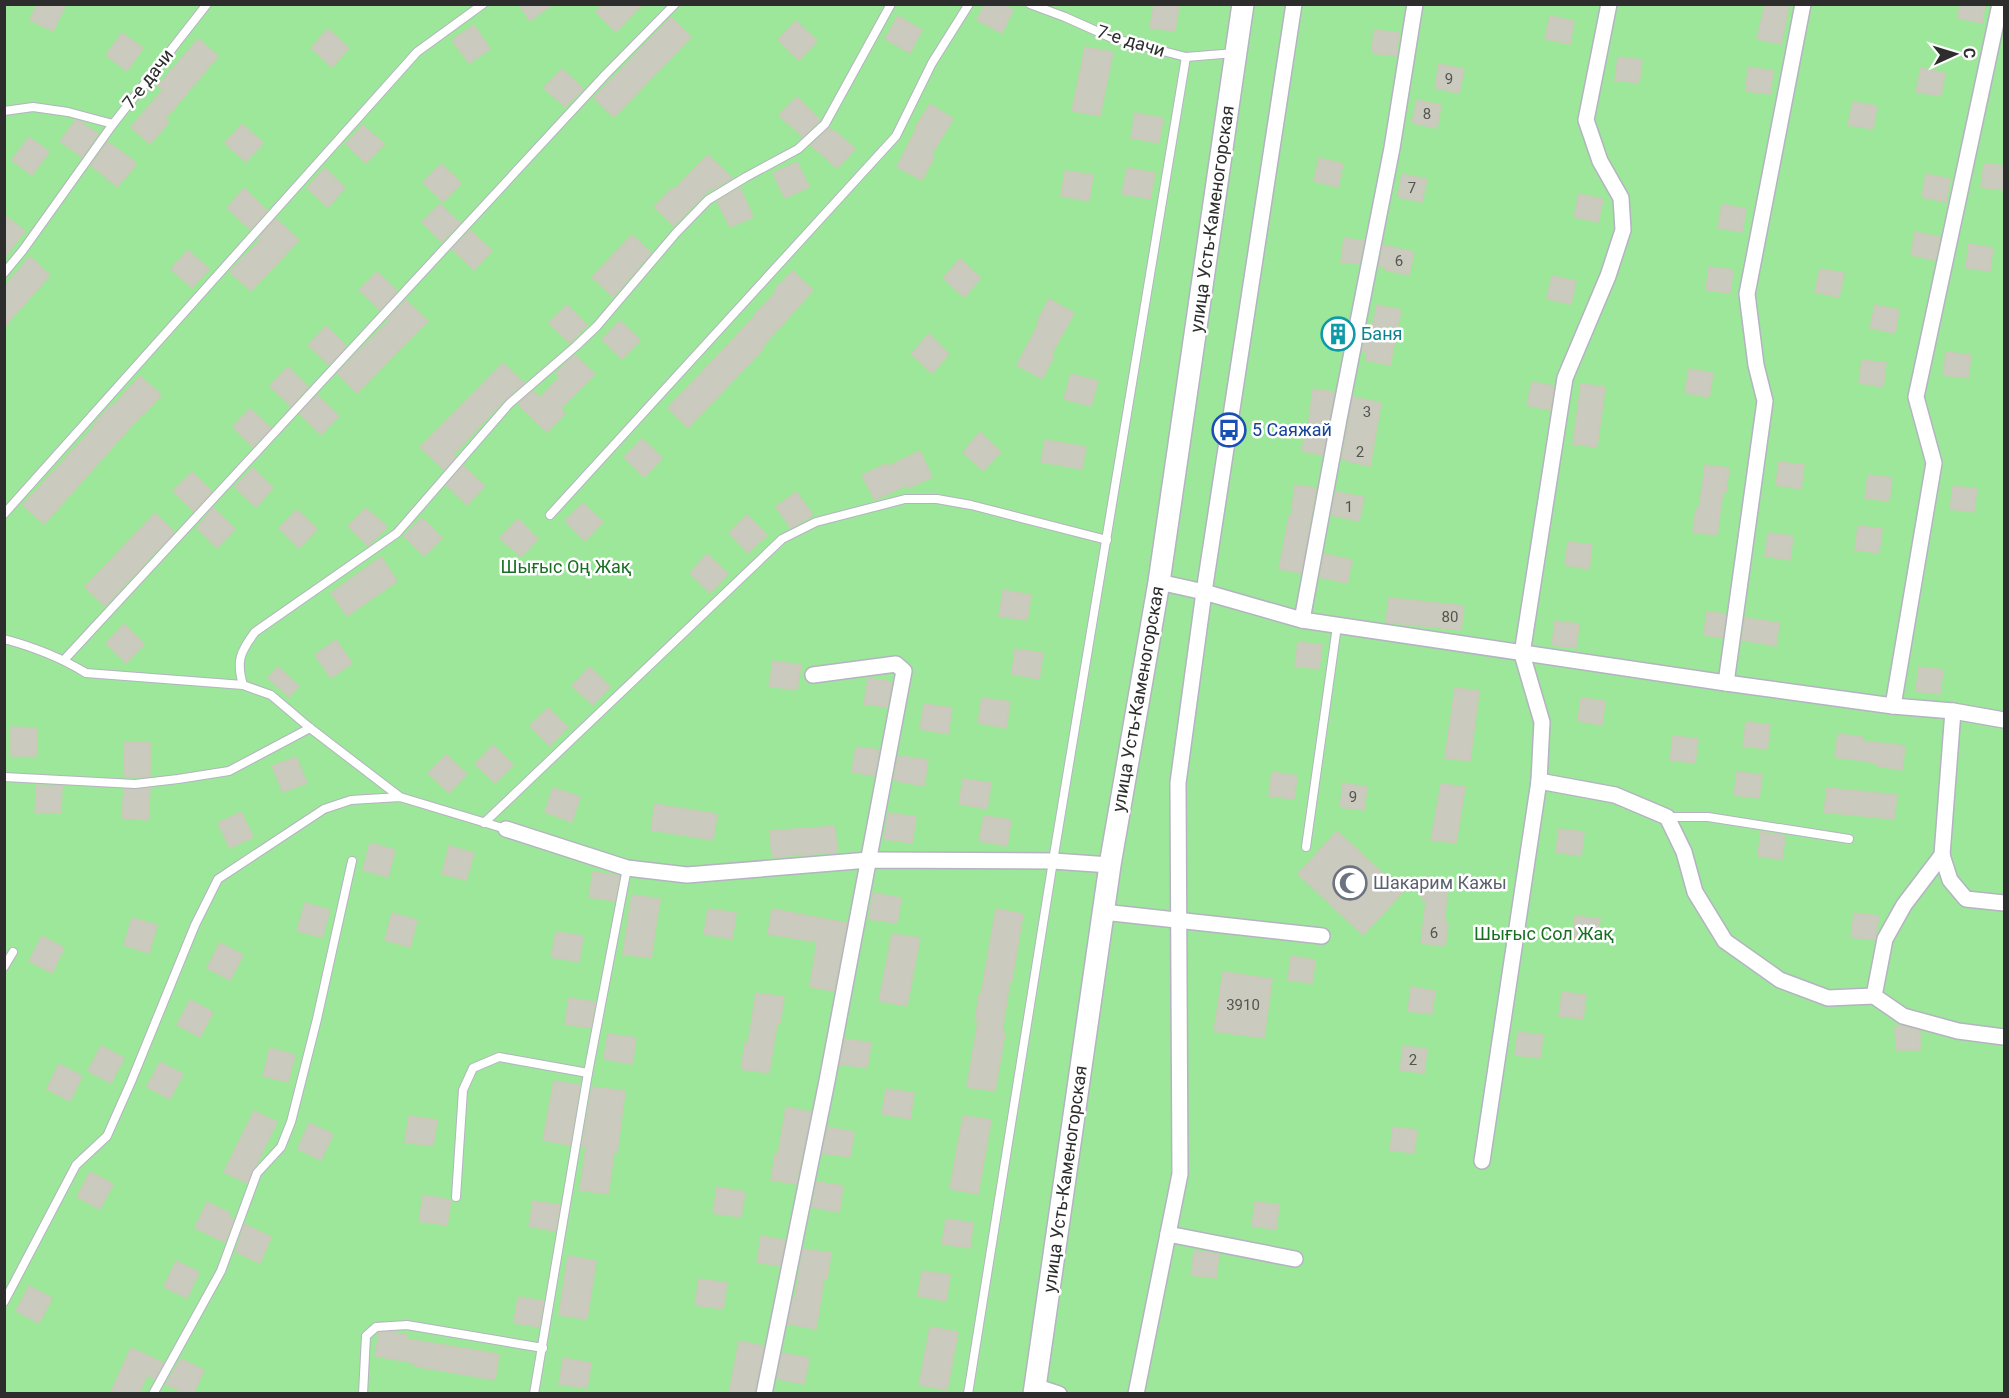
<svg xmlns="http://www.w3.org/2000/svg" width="2009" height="1398" font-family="Roboto,sans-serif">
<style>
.green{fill:#9ce79a}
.building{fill:#cacabe;stroke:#cbcab8;stroke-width:1.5}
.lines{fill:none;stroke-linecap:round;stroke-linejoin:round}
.lane-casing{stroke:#b4b3c1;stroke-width:10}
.street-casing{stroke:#b4b3c1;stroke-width:18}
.secondary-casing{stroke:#b4b3c1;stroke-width:24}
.lane{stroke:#fff;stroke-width:8}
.street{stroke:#fff;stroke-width:15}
.secondary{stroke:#fff;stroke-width:21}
.labels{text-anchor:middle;stroke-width:5;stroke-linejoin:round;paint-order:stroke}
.number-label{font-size:15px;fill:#545451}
.street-label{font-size:18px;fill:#2d2d2d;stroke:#fff}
.culture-label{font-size:18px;fill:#0d838f;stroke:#fff;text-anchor:start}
.transit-label{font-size:18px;fill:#164399;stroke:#fff;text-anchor:start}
.park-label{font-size:18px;fill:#186f22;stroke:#fff}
.worship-label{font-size:18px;fill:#5b616d;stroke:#fff;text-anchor:start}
</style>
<rect width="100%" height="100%" fill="#efeddf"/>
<polygon class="green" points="5,5 2004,5 2004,1393 5,1394"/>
<g class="building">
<polygon points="37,4 66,4 53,31 30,20"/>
<polygon points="519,4 553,4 530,21"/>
<polygon points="603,4 643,4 616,32 596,12"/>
<polygon points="985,4 1002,4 1013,10 1002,33 977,20"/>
<polygon points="1154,4 1179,6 1175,31 1150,28"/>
<polygon points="1765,4 1789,4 1781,44 1757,39"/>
<polygon points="1960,4 1985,4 1982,23 1958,18"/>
<polygon points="898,16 922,30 910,53 885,39"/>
<polygon points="1550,16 1574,21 1570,44 1545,39"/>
<polygon points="671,17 691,37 614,117 594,98"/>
<polygon points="796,21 817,41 799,60 778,40"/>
<polygon points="474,25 490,49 469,63 452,40"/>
<polygon points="328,29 349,48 332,67 311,48"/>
<polygon points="1374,30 1399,33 1396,56 1372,53"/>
<polygon points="122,33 143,48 127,71 106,55"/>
<polygon points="198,39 218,56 165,119 169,122 150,144 131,127 163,90 158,86"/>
<polygon points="1085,47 1113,52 1100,116 1072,111"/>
<polygon points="1618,57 1642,60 1639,83 1615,80"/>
<polygon points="1439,64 1464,69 1459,93 1435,88"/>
<polygon points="1748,67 1773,71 1770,94 1746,91"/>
<polygon points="1921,68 1945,73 1941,96 1916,92"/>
<polygon points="562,69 583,89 565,107 544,88"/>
<polygon points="797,97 820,120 803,137 779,115"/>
<polygon points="1417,100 1441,105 1437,128 1412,123"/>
<polygon points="1853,102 1877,106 1873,129 1848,125"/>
<polygon points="930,104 953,119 931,155 934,157 922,180 897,167 917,127 916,126"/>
<polygon points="1135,113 1163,118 1159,143 1131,138"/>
<polygon points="76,120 81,122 98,134 82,157 60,141"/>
<polygon points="242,124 263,143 246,162 225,143"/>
<polygon points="363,125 384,144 366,163 346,144"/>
<polygon points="829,128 832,132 834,130 855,149 837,168 811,145"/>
<polygon points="29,137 49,152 32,175 12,160"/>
<polygon points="108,142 135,162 133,163 136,165 117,187 91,165"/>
<polygon points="708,155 732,178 712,190 711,188 674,226 654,207 672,188 674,190"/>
<polygon points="1319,158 1343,164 1338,187 1314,181"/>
<polygon points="797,162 809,187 785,198 773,173"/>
<polygon points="441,164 461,183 443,202 423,182"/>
<polygon points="1984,164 2004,166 2004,190 1981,187"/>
<polygon points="325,168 345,188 328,207 307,188"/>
<polygon points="1127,168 1155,173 1150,199 1122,194"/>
<polygon points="1065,171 1093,175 1089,201 1061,196"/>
<polygon points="1402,174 1427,179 1422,202 1398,197"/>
<polygon points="1926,174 1950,179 1946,202 1922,197"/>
<polygon points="244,188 267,211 250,229 227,208"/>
<polygon points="740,188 753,217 730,227 717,201"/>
<polygon points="1579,194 1603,199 1598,222 1574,217"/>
<polygon points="440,204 460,223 442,242 422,222"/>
<polygon points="1722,204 1746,209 1742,232 1718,228"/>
<polygon points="4,215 25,231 4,258"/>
<polygon points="276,219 299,240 251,291 230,272 261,239 259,237"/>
<polygon points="469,231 471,231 492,251 474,270 452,249"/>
<polygon points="1915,232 1940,237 1935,260 1911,255"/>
<polygon points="632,235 651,253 613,297 592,277"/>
<polygon points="1344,238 1364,241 1359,264 1341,262"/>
<polygon points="1969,244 1993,248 1990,271 1966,268"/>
<polygon points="1383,245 1414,252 1409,275 1385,270 1386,267 1379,266"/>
<polygon points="188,250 209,269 192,288 171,269"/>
<polygon points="30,257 50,275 4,327 4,287"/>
<polygon points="960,259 981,278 964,297 943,278"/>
<polygon points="1709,267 1733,270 1730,293 1706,290"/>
<polygon points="1820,269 1844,273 1839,297 1815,292"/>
<polygon points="793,271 813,290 761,348 763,349 688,428 668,408 755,316 754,315 777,291 775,289"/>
<polygon points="377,272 397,291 380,310 359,290"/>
<polygon points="1552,276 1576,281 1571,304 1547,299"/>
<polygon points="1049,299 1074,313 1051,355 1054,356 1042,379 1017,365 1039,323 1037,322"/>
<polygon points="406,300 428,321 357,393 337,373 390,320 388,318"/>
<polygon points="567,305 587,325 570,343 549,323"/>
<polygon points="1377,305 1401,310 1390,365 1366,360 1367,352 1362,351 1367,327 1372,328"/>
<polygon points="1875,305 1899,310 1895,333 1870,328"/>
<polygon points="1328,320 1348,324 1343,347 1324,344"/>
<polygon points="620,321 640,340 622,359 602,339"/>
<polygon points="326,326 346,346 329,365 308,345"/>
<polygon points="929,334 949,354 932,373 911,354"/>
<polygon points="1946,352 1971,355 1968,378 1943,375"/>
<polygon points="575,355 595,374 560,409 565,413 547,432 518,404 533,391 540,398 560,376 556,373"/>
<polygon points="1862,360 1886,363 1883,387 1859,383"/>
<polygon points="503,363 524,383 504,400 453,455 455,457 444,470 420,447"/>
<polygon points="288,367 308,387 291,406 270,386"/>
<polygon points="1689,369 1713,373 1709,397 1685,393"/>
<polygon points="1071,374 1098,381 1091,406 1064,399"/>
<polygon points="140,376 161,395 144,414 143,413 44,524 23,505 96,425 94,424 112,405 113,406"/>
<polygon points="1532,382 1554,386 1550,410 1527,405"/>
<polygon points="1581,384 1605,387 1597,447 1573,444"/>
<polygon points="1313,389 1334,392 1323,455 1302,451 1306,428 1308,428"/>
<polygon points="317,395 339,416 321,435 300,414"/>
<polygon points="1353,397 1381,403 1370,466 1346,461 1346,459 1342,458"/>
<polygon points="250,409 271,428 253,447 233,427"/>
<polygon points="980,432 1001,452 983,471 963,452"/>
<polygon points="642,439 662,458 644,477 624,457"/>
<polygon points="1045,440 1086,447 1082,469 1041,462"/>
<polygon points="920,451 932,477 909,488 907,485 875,500 862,475 886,464 887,467"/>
<polygon points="1779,462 1804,465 1801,489 1776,485"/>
<polygon points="1705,465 1729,468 1726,492 1723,491 1717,535 1693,532 1696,509 1699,509"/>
<polygon points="463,466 485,486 467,505 446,485"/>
<polygon points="253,468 273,488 256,507 235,487"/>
<polygon points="192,472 212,492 194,511 173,491"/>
<polygon points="1868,475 1892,478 1889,501 1865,498"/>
<polygon points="1295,485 1316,488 1301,573 1279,569 1289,516 1291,516"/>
<polygon points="1953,486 1977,489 1974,512 1950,509"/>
<polygon points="796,492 813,515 791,528 776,507"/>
<polygon points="1336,492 1364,497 1359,521 1331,515"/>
<polygon points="583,503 603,522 585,541 565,521"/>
<polygon points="213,508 235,529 217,548 197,528"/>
<polygon points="366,508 387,527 368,546 348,526"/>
<polygon points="297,510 317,529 299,548 279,528"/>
<polygon points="155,513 174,532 105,606 85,587"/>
<polygon points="747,515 767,535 748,553 729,533"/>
<polygon points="422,518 442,538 424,556 404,536"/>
<polygon points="518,519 538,539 521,557 500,538"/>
<polygon points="1858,526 1882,529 1879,553 1855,550"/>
<polygon points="1768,533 1793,536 1790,560 1765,556"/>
<polygon points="1568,542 1592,545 1589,569 1565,565"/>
<polygon points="707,554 728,574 710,593 690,573"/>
<polygon points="1324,554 1352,560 1347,583 1320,577"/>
<polygon points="381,557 397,581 347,616 331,593"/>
<polygon points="1003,590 1031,595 1027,620 999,616"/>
<polygon points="1389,598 1464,606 1461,630 1386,622"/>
<polygon points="1707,612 1726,614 1722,638 1704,635"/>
<polygon points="1745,618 1779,623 1776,646 1742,640"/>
<polygon points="1555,621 1579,624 1576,648 1552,645"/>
<polygon points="124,624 144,644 126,663 106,643"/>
<polygon points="336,640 352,663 331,678 315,655"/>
<polygon points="1298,642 1322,645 1319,669 1295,666"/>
<polygon points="1015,649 1043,653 1039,679 1012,674"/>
<polygon points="773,661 801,665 797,690 769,686"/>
<polygon points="278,667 299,686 289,697 268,678"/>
<polygon points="590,667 610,687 593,705 572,686"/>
<polygon points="1919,667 1943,670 1940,694 1916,691"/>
<polygon points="868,678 892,682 887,707 864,704"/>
<polygon points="1455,688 1479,691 1470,761 1445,758"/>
<polygon points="982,698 1010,702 1006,728 978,723"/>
<polygon points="1581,698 1605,701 1602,725 1578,721"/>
<polygon points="924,704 952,708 948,734 920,729"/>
<polygon points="548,708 568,727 550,746 530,726"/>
<polygon points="1746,722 1770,725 1767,749 1743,746"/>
<polygon points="11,727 37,728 36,756 11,756"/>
<polygon points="1838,734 1862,737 1862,741 1905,746 1902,770 1877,766 1878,763 1835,757"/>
<polygon points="1673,736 1698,739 1695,763 1670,760"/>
<polygon points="124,742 150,742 150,776 125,777"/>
<polygon points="493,745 513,765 495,783 475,764"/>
<polygon points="856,747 879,750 874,776 852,772"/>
<polygon points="446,755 467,774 449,793 428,773"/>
<polygon points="898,756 928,760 924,786 896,781 897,779 894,779"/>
<polygon points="296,757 307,783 283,792 272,766"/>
<polygon points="1272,772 1297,776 1294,799 1269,796"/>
<polygon points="1737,772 1762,775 1759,798 1734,795"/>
<polygon points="963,779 991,783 987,809 959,804"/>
<polygon points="1343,783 1367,787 1364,810 1340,807"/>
<polygon points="1441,784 1465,787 1456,843 1431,840"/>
<polygon points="37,785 62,786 61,813 35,812"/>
<polygon points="150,788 148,820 122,818 124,789"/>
<polygon points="553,788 580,797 572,822 545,812"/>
<polygon points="1827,788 1897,795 1894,819 1824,812"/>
<polygon points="655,804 717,814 713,840 651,830"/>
<polygon points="241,812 253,837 230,848 218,823"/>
<polygon points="888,813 916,817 912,843 884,839"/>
<polygon points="984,816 1011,820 1007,846 979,841"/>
<polygon points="835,826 837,852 772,857 770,831"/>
<polygon points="1559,829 1584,832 1581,856 1556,852"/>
<polygon points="1337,831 1403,892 1363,935 1298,874"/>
<polygon points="1761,832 1785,836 1782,859 1758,856"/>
<polygon points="370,843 395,850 388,877 363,870"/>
<polygon points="449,846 474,853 466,880 442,874"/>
<polygon points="593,872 619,876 615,901 589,897"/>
<polygon points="1425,877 1449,880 1444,922 1448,922 1445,946 1421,943 1426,901 1422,901"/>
<polygon points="873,893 901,898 897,923 869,919"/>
<polygon points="632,895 660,899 651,958 623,954"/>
<polygon points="305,903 330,910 322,937 297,931"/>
<polygon points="708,909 736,913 732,939 704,934"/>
<polygon points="772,909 847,923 834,991 810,987 817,942 768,934"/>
<polygon points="996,909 1023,914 1012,980 1010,980 1002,1032 1005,1032 995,1091 967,1087 978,1021 975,1021 979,995 981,995"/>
<polygon points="392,913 417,920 410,947 385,940"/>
<polygon points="1854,913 1879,916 1875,940 1851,937"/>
<polygon points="1575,916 1600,919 1597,942 1572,939"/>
<polygon points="132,918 157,925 149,953 124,945"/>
<polygon points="556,932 583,936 579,962 551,957"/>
<polygon points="892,934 920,938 907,1006 879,1001"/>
<polygon points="42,936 64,948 52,973 29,961"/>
<polygon points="220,943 243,955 230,980 207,968"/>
<polygon points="1291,956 1315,960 1312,983 1288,980"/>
<polygon points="1223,972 1272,979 1264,1038 1214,1031"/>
<polygon points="1411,987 1435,991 1432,1014 1408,1011"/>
<polygon points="1562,992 1586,995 1583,1019 1559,1016"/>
<polygon points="756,993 784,997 780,1023 777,1023 769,1073 741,1069 745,1043 748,1044"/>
<polygon points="569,998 595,1002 591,1028 565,1024"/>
<polygon points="190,1000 213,1012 200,1037 177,1025"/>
<polygon points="1895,1026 1903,1026 1920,1031 1920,1050 1896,1050"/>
<polygon points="1518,1032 1543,1035 1540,1058 1515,1055"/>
<polygon points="608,1034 636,1038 632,1064 604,1059"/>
<polygon points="845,1039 871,1043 867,1068 840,1064"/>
<polygon points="101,1046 124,1058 111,1083 88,1071"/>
<polygon points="1403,1046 1427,1049 1424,1073 1400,1070"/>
<polygon points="270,1048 295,1055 288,1082 263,1076"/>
<polygon points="160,1062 183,1074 170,1099 147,1087"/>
<polygon points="59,1064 82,1076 70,1101 47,1089"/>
<polygon points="554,1081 580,1085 570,1145 543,1140"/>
<polygon points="592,1087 625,1091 617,1153 614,1152 608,1194 580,1190 586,1147 582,1146"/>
<polygon points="886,1089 914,1093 910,1119 882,1114"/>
<polygon points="786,1107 811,1112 796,1184 771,1180 775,1154 778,1155"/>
<polygon points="254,1111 277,1122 247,1183 224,1172"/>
<polygon points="409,1116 437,1120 433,1146 405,1142"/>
<polygon points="963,1116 991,1120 978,1194 950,1189"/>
<polygon points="309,1123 333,1134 321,1160 298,1149"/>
<polygon points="828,1127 854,1132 850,1157 822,1153"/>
<polygon points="1393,1127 1417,1130 1414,1153 1390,1150"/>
<polygon points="90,1172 113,1184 100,1209 77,1197"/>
<polygon points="817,1182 843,1186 839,1212 812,1207"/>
<polygon points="717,1187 745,1192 741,1217 713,1213"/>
<polygon points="423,1195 451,1200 447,1225 419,1221"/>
<polygon points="533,1201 560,1205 555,1231 529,1226"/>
<polygon points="207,1202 230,1213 228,1217 234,1219 225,1242 195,1228"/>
<polygon points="1255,1202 1279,1205 1276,1229 1252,1226"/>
<polygon points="946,1219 973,1223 970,1248 942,1244"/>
<polygon points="244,1224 271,1237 260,1263 236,1252"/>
<polygon points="761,1236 785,1240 780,1266 757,1262"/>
<polygon points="803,1249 831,1253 827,1279 824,1278 816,1329 788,1324 793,1299 795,1299"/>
<polygon points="1194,1251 1219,1254 1216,1278 1191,1275"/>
<polygon points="568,1256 596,1261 587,1319 559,1315"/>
<polygon points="176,1261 199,1272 187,1298 164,1287"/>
<polygon points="922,1271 950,1275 946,1301 918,1296"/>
<polygon points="699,1279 727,1283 723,1309 695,1305"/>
<polygon points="29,1286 52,1298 39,1323 16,1311"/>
<polygon points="518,1297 544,1301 539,1327 514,1323"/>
<polygon points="930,1327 958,1332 947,1390 919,1385"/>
<polygon points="388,1332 407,1335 407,1339 499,1354 495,1380 414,1366 415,1363 375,1356 379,1333"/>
<polygon points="739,1341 764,1346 754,1394 729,1394"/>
<polygon points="131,1348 164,1363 155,1379 147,1375 139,1394 110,1394"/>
<polygon points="782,1353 809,1358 804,1384 777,1379"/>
<polygon points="563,1358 591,1363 587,1388 559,1384"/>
<polygon points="181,1359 204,1370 193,1394 187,1394 166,1384"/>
</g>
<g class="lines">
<g class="lane-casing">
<g id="lane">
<polyline points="1030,4 1065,17 1112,38 1186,57 1235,53"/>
<polyline points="4,111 33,107 68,112 113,124 207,4"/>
<polyline points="4,273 23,250 113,124"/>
<polyline points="4,514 417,52 483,4"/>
<polyline points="550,515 896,136 932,63 969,4"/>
<path d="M4,639C34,647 60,657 86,673L243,685L271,695L310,728L400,797"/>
<polyline points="64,660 606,74 675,4"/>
<path d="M243,685C236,661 240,652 255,632L397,533L509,404L576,346L597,326L676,233L708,200L746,177L798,149L825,124L891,4"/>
<polyline points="4,777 135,784 178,779 229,771 310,728"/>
<polyline points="1667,817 1708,817 1849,839"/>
<polyline points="484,823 782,539 816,522 905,499 937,499 971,505 1107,540"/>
<polyline points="1306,847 1337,626"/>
<polyline points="4,967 13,952"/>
<polyline points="456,1197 463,1090 473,1068 499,1057 588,1073"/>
<polyline points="4,1302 76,1165 107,1136 131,1082 195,925 218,879 324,809 351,800 400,797 506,829"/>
<polyline points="153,1394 221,1271 257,1173 281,1147 291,1122 317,1019 352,861"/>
<polyline points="363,1394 366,1336 376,1327 407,1325 543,1348"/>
<polyline points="534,1394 588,1073 627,868"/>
<polyline points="968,1394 1053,861 1186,57"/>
</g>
</g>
<g class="street-casing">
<g id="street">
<polyline points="1159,582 1204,592 1302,620 1726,683 1893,706 1953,711 2004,720"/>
<polyline points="1302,620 1339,419 1392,148 1415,4"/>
<polyline points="1726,683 1765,401 1756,365 1747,294 1803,4"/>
<polyline points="1893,706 1934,463 1916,397 2000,4"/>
<polyline points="1953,711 1942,855 1904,905 1885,939 1874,996 1903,1016 1958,1031 2004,1037"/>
<polyline points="1539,781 1615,795 1667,817 1684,852 1695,892 1725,941 1780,980 1828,998 1874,996"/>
<polyline points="506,829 627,868 687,875 869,860 1053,861 1110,865"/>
<polyline points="1942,855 1950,880 1966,899 2004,903"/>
<polyline points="1103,912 1322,936"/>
<polyline points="1482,1161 1539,781 1542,722 1522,654 1565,378 1608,276 1623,230 1621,198 1600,161 1586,120 1609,4"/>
<polyline points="1168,1234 1295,1259"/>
<polyline points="1035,1386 1059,1394"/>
<polyline points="764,1394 827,1081 904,671 896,664 813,675"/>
<polyline points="1136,1394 1180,1174 1178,783 1204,592 1294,4"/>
</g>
</g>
<g class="secondary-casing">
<polyline id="secondary" points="1034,1394 1110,865 1159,582 1243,4"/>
</g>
<use href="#lane" class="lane"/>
<use href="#street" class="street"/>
<use href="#secondary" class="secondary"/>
</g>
<defs>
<g id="building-ring" transform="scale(1.725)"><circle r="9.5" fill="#fff" stroke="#0f9aa8" stroke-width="1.5"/><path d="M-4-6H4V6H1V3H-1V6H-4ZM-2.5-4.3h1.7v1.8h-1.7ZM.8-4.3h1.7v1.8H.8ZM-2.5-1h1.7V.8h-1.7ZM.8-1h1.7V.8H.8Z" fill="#0f9aa8"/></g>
<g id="bus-ring" transform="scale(1.725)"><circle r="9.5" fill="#fff" stroke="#1a4fb4" stroke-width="1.5"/><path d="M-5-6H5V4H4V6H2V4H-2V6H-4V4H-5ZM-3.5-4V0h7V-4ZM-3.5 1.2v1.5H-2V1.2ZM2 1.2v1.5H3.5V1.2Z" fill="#1a4fb4"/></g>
<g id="mosque-ring" transform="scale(1.725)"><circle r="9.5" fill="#fff" stroke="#6b7280" stroke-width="1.5"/><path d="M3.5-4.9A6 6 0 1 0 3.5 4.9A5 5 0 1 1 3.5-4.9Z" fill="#6b7280"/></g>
</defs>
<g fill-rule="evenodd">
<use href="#building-ring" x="1338" y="334"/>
<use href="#bus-ring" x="1229" y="430"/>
<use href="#mosque-ring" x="1350" y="883"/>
</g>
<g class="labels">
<g class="number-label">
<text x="1449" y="84">9</text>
<text x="1427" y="119">8</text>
<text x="1412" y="193">7</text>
<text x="1399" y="266">6</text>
<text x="1367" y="417">3</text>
<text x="1360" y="457">2</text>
<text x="1349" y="512">1</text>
<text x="1450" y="622">80</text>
<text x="1353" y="802">9</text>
<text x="1434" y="938">6</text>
<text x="1243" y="1010">3910</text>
<text x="1413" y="1065">2</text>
</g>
<g class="street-label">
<text transform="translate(1131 41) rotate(17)" y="6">7-е дачи</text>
<text transform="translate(148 79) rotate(-52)" y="6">7-е дачи</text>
<text transform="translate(1212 219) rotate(-82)" y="6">улица Усть-Каменогорская</text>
<text transform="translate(1138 699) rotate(-80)" y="6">улица Усть-Каменогорская</text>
<text transform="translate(1065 1179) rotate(-82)" y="6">улица Усть-Каменогорская</text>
</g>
<g class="culture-label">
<text x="1361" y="340">Баня</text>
</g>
<g class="transit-label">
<text x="1252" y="436">5 Саяжай</text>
</g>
<g class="park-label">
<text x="566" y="573">Шығыс Оң Жақ</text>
<text x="1544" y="940">Шығыс Сол Жақ</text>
</g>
<g class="worship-label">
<text x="1373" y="889">Шакарим Кажы</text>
</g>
</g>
<rect width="2009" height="1398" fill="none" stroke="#2d2d2d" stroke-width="12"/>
<g transform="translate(1955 54) rotate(86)" stroke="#ffffff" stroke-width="4.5" paint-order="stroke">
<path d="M0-4.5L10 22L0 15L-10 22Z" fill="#2d2d2d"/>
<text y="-9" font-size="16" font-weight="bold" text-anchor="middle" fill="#2d2d2d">С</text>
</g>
</svg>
